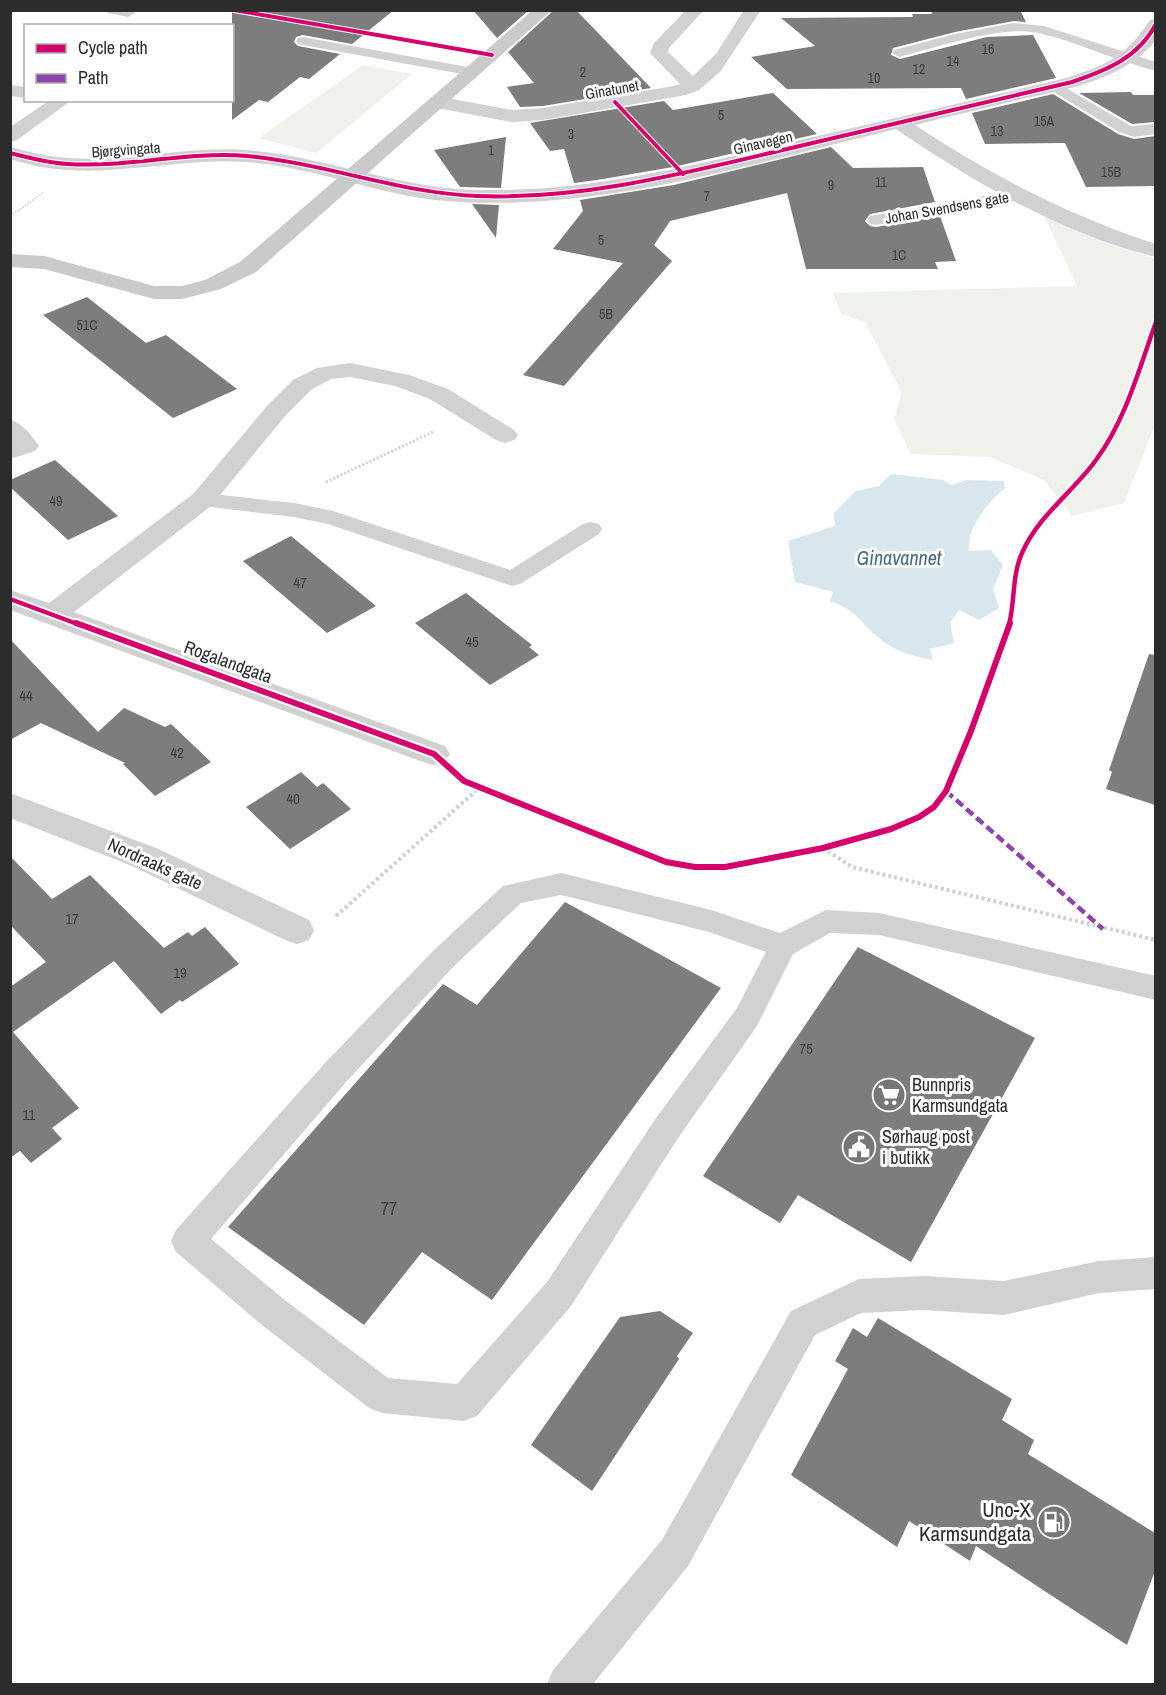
<svg xmlns="http://www.w3.org/2000/svg" width="1166" height="1695" font-family="'Archivo Narrow',sans-serif">
<style>
.green{fill:#eff2eb}
.water{fill:#d8e6ee}
.building{fill:#7d7d7d}
.lines{fill:none;stroke-linecap:round;stroke-linejoin:round}
.path-far2{stroke:#d1d1d1;stroke-width:2;stroke-dasharray:1.5 1.5;stroke-linecap:butt}
.path-far1{stroke:#d1d1d1;stroke-width:3;stroke-dasharray:2 2;stroke-linecap:butt}
.path{stroke:#d1d1d1;stroke-width:4;stroke-dasharray:3 3;stroke-linecap:butt}
.lane{fill:#d1d1d1;fill-rule:evenodd}
.street{fill:#d1d1d1;fill-rule:evenodd}
.secondary{fill:#cacaca;fill-rule:evenodd}
.quiet{stroke:#8e44ad;stroke-width:4.5;stroke-dasharray:9 4.5;stroke-linecap:butt}
.cycleway-far2-casing{stroke:#fff;stroke-width:6}
.cycleway-far1-casing{stroke:#fff;stroke-width:8}
.cycleway-casing{stroke:#fff;stroke-width:10}
.cycleway-far2{stroke:#d6006c;stroke-width:4}
.cycleway-far1{stroke:#d6006c;stroke-width:4.5}
.cycleway{stroke:#d6006c;stroke-width:6}
.labels{text-anchor:middle;stroke-width:6;stroke-linejoin:round;paint-order:stroke}
.far-number-label{font-size:14px;fill:#404040}
.far-street-label{font-size:15px;fill:#2c2c2c;stroke:#fff}
.number-label{font-size:15px;fill:#404040}
.street-label{font-size:18px;fill:#2c2c2c;stroke:#fff}
.poi-label{font-size:18px;fill:#2c2c2c;stroke:#fff;text-anchor:start}
.near-number-label{font-size:18px;fill:#404040}
.water-label{font-size:20px;font-style:italic;fill:#436b85;stroke:#fff}
.near-poi-label{font-size:21px;fill:#2c2c2c;stroke:#fff;text-anchor:end}
</style>
<rect width="100%" height="100%" fill="#fff"/>
<g class="green">
<polygon points="363,65 412,74 316,153 259,138"/>
<polygon points="1044,216 1155,259 1155,425 1124,503 1072,516 1044,480 990,457 911,454 894,419 902,393 865,322 841,314 833,293 1077,286"/>
</g>
<path class="water" d="M891,474L943,480L951,485L967,480L1004,481L1005,488C988,502 966,529 969,551L991,550L1003,565L993,589L999,608L979,620L959,610L950,622L954,643L930,649L933,660C914,657 893,651 878,637C858,621 857,609 830,602L833,592L795,582L788,541L835,526L834,513L856,491L879,486Z"/>
<g class="building">
<polygon points="232,10 394,10 352,44 303,35 296,37 294,42 298,46 340,54 309,79 300,77 268,102 259,100 232,120"/>
<polygon points="473,10 529,10 497,38"/>
<polygon points="554,10 576,10 651,88 543,106 520,107 507,87 534,83 508,52"/>
<polygon points="932,10 1020,10 1026,22 1014,21 955,32 893,48 891,55 900,59 987,37 1033,35 1056,78 966,99 961,88 787,89 751,57 815,46 781,18 913,17 912,14 932,14"/>
<polygon points="1131,92 1133,95 1155,95 1155,122 1132,124 1079,93"/>
<polygon points="773,93 817,134 673,167 597,180 574,183 564,149 550,151 530,123 664,101 673,110"/>
<polygon points="1053,94 1118,134 1134,139 1155,136 1155,186 1086,187 1065,143 985,144 972,113"/>
<polygon points="506,137 501,188 460,187 434,150"/>
<polygon points="831,147 853,168 923,167 935,202 870,214 865,221 870,226 876,227 940,216 956,261 935,262 938,269 806,269 787,193 670,221 654,245 672,261 564,386 523,375 623,263 553,249 583,211 580,200 674,185"/>
<polygon points="472,204 499,205 496,238"/>
<polygon points="87,297 146,343 166,335 237,389 173,418 43,315"/>
<polygon points="55,460 118,516 68,540 10,487 10,480"/>
<polygon points="291,536 376,606 327,633 243,561"/>
<polygon points="466,593 532,645 529,647 539,655 490,685 415,623"/>
<polygon points="10,639 98,732 124,708 165,727 171,724 211,762 155,796 123,764 125,763 41,723 10,740"/>
<polygon points="1149,654 1155,655 1155,805 1106,789 1112,772 1109,770"/>
<polygon points="301,772 317,787 323,783 351,809 290,849 246,807"/>
<polygon points="10,856 52,899 90,875 164,948 188,932 192,936 205,927 239,964 182,1002 180,1000 161,1014 114,961 13,1032 79,1108 52,1128 62,1139 31,1163 20,1151 10,1158 10,987 46,962 10,925"/>
<polygon points="565,902 721,988 492,1300 422,1252 364,1325 228,1227 443,984 477,1005"/>
<polygon points="858,947 1035,1038 911,1262 798,1195 780,1223 703,1176"/>
<polygon points="660,1311 693,1333 677,1356 679,1359 592,1491 531,1445 620,1317"/>
<polygon points="878,1318 1012,1399 1002,1420 1034,1440 1028,1454 1155,1533 1155,1571 1127,1645 976,1546 970,1561 909,1521 897,1547 791,1475 848,1369 835,1361 853,1328 867,1337"/>
</g>
<g class="lines">
<g class="path-far2">
<polyline points="234,10 281,19"/>
<polyline points="10,216 43,193"/>
</g>
<polyline class="path-far1" points="326,482 433,432"/>
<g class="path">
<polyline points="823,848 852,867 1156,940"/>
<polyline points="336,916 480,787"/>
</g>
<g class="lane">
<polygon points="106,10 133,10 135,13 128,17 108,13"/>
<path d="M1014,23L1044,26L1156,62V71C1116,61 1078,42 1038,33C999,25 937,48 899,57L892,53L894,50L955,34Z"/>
<polygon points="303,37 473,68 480,72 473,76 298,44 296,41 298,38"/>
<polygon points="1054,81 1131,126 1156,124 1156,134 1134,137 1119,132 1049,89 1046,86"/>
<polygon points="1017,190 1025,195 1023,199 876,225 870,224 867,220 870,216 876,215"/>
<polygon points="202,493 294,503 333,511 510,570 583,524 591,522 599,524 602,529 599,534 520,584 512,586 328,524 294,517 194,505 191,500 194,495"/>
<path d="M561,873L711,910L780,933L826,910L879,913L1156,976V1000L879,935L830,933L793,954L757,1026L678,1138L571,1306L477,1416L464,1421L382,1413L369,1408L262,1325L176,1252L171,1241L176,1230L325,1063L433,951L503,886ZM561,895L709,932L766,952L737,1008L656,1118L547,1282L457,1384L388,1378L286,1301L211,1239L347,1081L453,967L521,903Z"/>
<polygon points="1156,1257 1156,1289 1099,1293 1004,1315 923,1310 861,1313 815,1335 688,1566 593,1684 547,1684 553,1670 662,1540 791,1311 859,1279 923,1276 1004,1281 1099,1261"/>
</g>
<g class="street">
<polygon points="686,10 704,10 669,48 668,52 693,76 716,54 744,10 761,10 720,72 699,90 686,95 543,120 512,122 437,108 430,106 428,102 430,98 437,96 512,110 543,108 674,86 680,84 650,53 654,43"/>
<path d="M1156,19V40C1122,82 1064,89 1014,101C981,109 948,117 915,125C990,175 1070,216 1156,244V257C1062,234 975,183 896,129C750,164 598,213 445,201C377,195 313,166 245,162C186,158 127,174 68,170C48,169 30,165 10,159V147C30,152 49,157 69,158C128,162 187,146 246,150C325,156 399,189 480,190C585,192 687,167 788,143C881,121 974,100 1066,78C1109,64 1124,58 1150,20Z"/>
<polygon points="10,85 26,87 26,98 10,96"/>
<polygon points="50,100 72,100 17,140 10,142 10,127"/>
<polygon points="350,363 409,375 448,389 514,430 518,435 514,440 505,443 496,440 430,399 395,386 350,377 331,379 311,390 286,415 211,506 74,612 445,746 450,754 445,762 434,765 423,762 10,610 10,590 49,603 193,494 268,405 293,380 317,368"/>
<path d="M10,420C23,423 31,435 39,446L35,451L10,459Z"/>
<polygon points="10,793 156,848 309,920 314,930 309,940 297,944 285,940 132,866 10,818"/>
</g>
<polygon class="secondary" points="533,10 552,10 256,272 221,289 182,299 154,299 44,269 10,267 10,254 44,256 154,286 182,286 205,280 240,262"/>
<polyline class="quiet" points="946,791 1103,929"/>
<g class="cycleway-far2-casing">
<g id="cycleway-far2">
<polyline points="234,10 492,55"/>
<polyline points="615,102 683,174"/>
<path d="M10,153C29,158 48,163 68,164C128,168 187,151 247,156C325,163 398,193 477,196C582,200 685,173 787,149C882,127 977,104 1072,82C1107,70 1138,58 1156,24"/>
</g>
</g>
<g class="cycleway-far1-casing">
<g id="cycleway-far1">
<polyline points="10,599 80,625"/>
<path d="M1009,625C1015,601 1012,575 1022,553C1038,516 1073,492 1096,460C1126,419 1139,369 1156,322"/>
</g>
</g>
<g class="cycleway-casing">
<polyline id="cycleway" points="76,623 434,754 464,781 666,862 695,867 725,867 823,848 891,829 919,817 934,807 946,791 971,731 1010,623"/>
</g>
<use href="#cycleway-far2" class="cycleway-far2"/>
<use href="#cycleway-far1" class="cycleway-far1"/>
<use href="#cycleway" class="cycleway"/>
</g>
<defs>
<g id="supermarket-disc" transform="scale(1.725)"><circle r="9.5" fill="#767676" stroke="#fff"/><path d="M-6-5.5h2.5l.6 2H6L4.5 2H-2.5L-4.4-4H-6ZM-1.5 3.2a1.3 1.3 0 1 0 .1 0ZM3 3.2a1.3 1.3 0 1 0 .1 0Z" fill="#fff"/></g>
<g id="civic-disc" transform="scale(1.725)"><circle r="9.5" fill="#767676" stroke="#fff"/><path d="M-.6-6.5H3V-4.5H.6V-3L4-1V1h2V6H-6V1h2V-1L-.6-3ZM-1.2 2.5V6h2.4V2.5Z" fill="#fff"/></g>
<g id="fuel-disc" transform="scale(1.725)"><circle r="9.5" fill="#767676" stroke="#fff"/><path d="M-5.5-6h7V0h2V4h1.3V-2.5L3-4.5l.8-.8L6-3V5H2.5V1h-1V6h-7ZM-4.2-4.7v3.2H.2V-4.7Z" fill="#fff"/></g>
</defs>
<g fill-rule="evenodd">
<use href="#supermarket-disc" x="889" y="1095"/>
<use href="#civic-disc" x="859" y="1147"/>
<use href="#fuel-disc" x="1054" y="1522"/>
</g>
<g class="labels">
<g class="far-number-label">
<text x="988" y="54">16</text>
<text x="953" y="66">14</text>
<text x="919" y="74">12</text>
<text x="583" y="77">2</text>
<text x="874" y="83">10</text>
<text x="721" y="120">5</text>
<text x="1044" y="126">15A</text>
<text x="997" y="136">13</text>
<text x="571" y="139">3</text>
<text x="491" y="155">1</text>
<text x="1111" y="177">15B</text>
<text x="881" y="187">11</text>
<text x="831" y="190">9</text>
<text x="707" y="201">7</text>
<text x="601" y="245">5</text>
<text x="899" y="260">1C</text>
<text x="606" y="319">5B</text>
<text x="87" y="330">51C</text>
<text x="56" y="506">49</text>
</g>
<g class="far-street-label">
<text transform="translate(612 90) rotate(-10)" y="5">Ginatunet</text>
<text transform="translate(763 143) rotate(-13)" y="5">Ginavegen</text>
<text transform="translate(126 150) rotate(-4)" y="5">Bjørgvingata</text>
<text transform="translate(947 208) rotate(-10)" y="5">Johan Svendsens gate</text>
</g>
<g class="number-label">
<text x="300" y="588">47</text>
<text x="472" y="647">45</text>
<text x="26" y="701">44</text>
<text x="177" y="758">42</text>
<text x="293" y="804">40</text>
<text x="72" y="924">17</text>
<text x="180" y="978">19</text>
<text x="806" y="1054">75</text>
<text x="29" y="1120">11</text>
</g>
<g class="street-label">
<text transform="translate(228 662) rotate(20)" y="6">Rogalandgata</text>
<text transform="translate(155 864) rotate(24)" y="6">Nordraaks gate</text>
</g>
<g class="poi-label">
<text x="912" y="1091">Bunnpris<tspan x="912" dy="21">Karmsundgata</tspan></text>
<text x="882" y="1143">Sørhaug post<tspan x="882" dy="21">i butikk</tspan></text>
</g>
<g class="near-number-label">
<text x="389" y="1215">77</text>
</g>
<g class="water-label">
<text x="899" y="565">Ginavannet</text>
</g>
<g class="near-poi-label">
<text x="1031" y="1517">Uno-X<tspan x="1031" dy="24">Karmsundgata</tspan></text>
</g>
</g>
<rect width="1166" height="1695" fill="none" stroke="#2c2c2c" stroke-width="24"/>
<rect x="24" y="24" width="210" height="78" fill="#ffffff" stroke="#ababab" stroke-width="1.5"/>
<rect x="36" y="44" width="30" height="9" fill="#d6006c" stroke="#ababab" stroke-width="1.5"/>
<text x="78" y="54" font-size="18" fill="#2c2c2c">Cycle path</text>
<rect x="36" y="74" width="30" height="9" fill="#8e44ad" stroke="#ababab" stroke-width="1.5"/>
<text x="78" y="84" font-size="18" fill="#2c2c2c">Path</text>
</svg>
